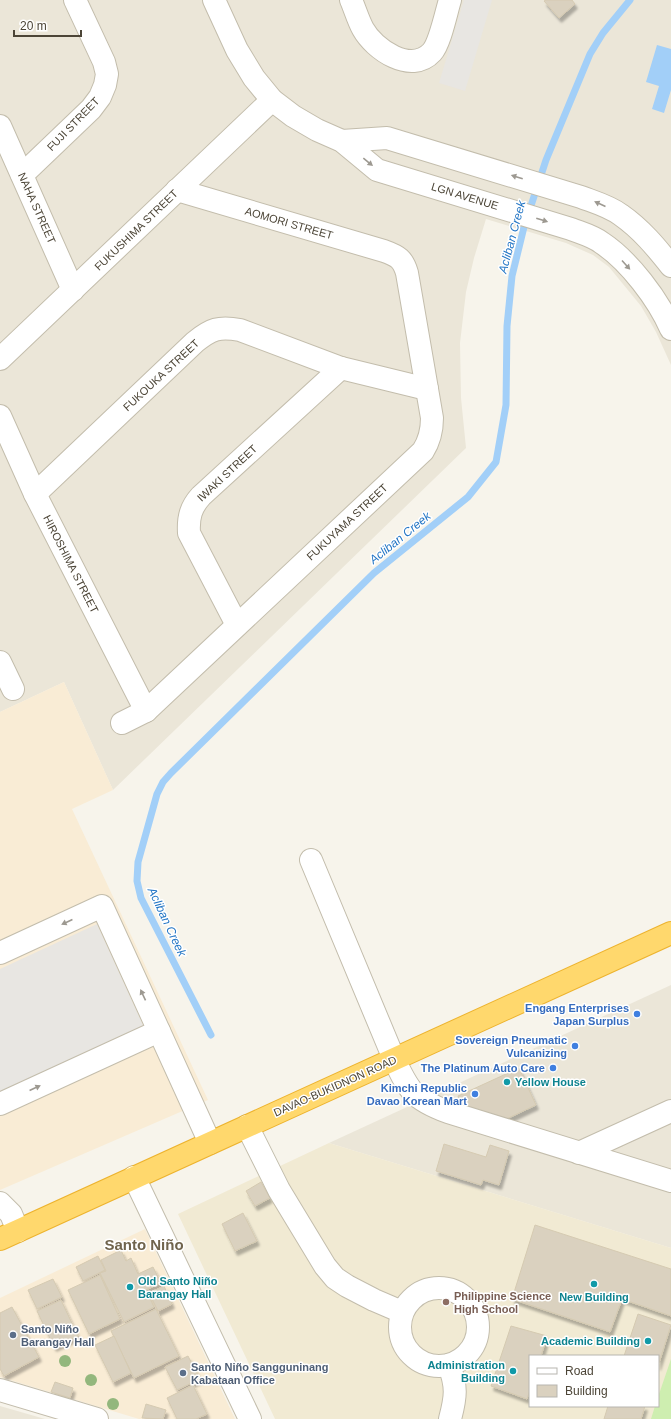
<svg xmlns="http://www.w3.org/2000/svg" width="671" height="1419" font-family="Arial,sans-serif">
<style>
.residential{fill:#ebe6d8}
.commercial{fill:#f9ecd5}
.education{fill:#f1ead3;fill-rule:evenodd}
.green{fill:#ceeeb0}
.parking{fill:#e8e6e2}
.water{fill:#a2cff8}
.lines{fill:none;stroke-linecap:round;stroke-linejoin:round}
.stream{stroke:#a2cff8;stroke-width:7}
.building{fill:#dad1bf;stroke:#d5cab1;filter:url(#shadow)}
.minor-casing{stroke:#c3bdac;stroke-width:24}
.highway-casing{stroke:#edb32e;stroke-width:24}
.minor{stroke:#fff;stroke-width:22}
.highway{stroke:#ffd86d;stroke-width:22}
.tree{fill:#93b77d}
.oneway{fill:#9d9991}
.shop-dot{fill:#3f7fe0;stroke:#fff;stroke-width:1.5}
.culture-dot{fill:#0f9aa8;stroke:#fff;stroke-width:1.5}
.education-dot{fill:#8d6e63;stroke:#fff;stroke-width:1.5}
.service-dot{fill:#5c6f8a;stroke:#fff;stroke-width:1.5}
.labels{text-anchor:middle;stroke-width:3;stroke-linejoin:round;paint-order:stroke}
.street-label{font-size:11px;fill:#4c4537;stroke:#fff}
.shop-label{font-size:11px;font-weight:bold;fill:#366cbe;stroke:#fff;text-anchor:end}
.culture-label{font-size:11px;font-weight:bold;fill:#0d838f;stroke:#fff;text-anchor:start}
.education-label{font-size:11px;font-weight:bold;fill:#785e54;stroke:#fff;text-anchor:start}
.service-label{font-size:11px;font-weight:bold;fill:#4e5e75;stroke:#fff;text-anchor:start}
.water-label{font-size:12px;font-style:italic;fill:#2476c5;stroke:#fff}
.district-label{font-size:15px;font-weight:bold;fill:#70644d;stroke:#fff}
</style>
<defs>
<filter id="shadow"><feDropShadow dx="2.5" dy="4.5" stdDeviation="1" flood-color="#0004"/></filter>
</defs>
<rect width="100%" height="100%" fill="#f7f4eb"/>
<g class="residential">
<polygon points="0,0 671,0 671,365 656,332 641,306 609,267 593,255 566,243 486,219 474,258 466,292 460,343 461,398 466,448 113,790 64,682 0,712"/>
<polygon points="671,985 671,1248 329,1143"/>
<polygon points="0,1406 45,1419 0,1419"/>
</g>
<g class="commercial">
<polygon points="64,682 113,790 72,809 208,1100 0,1190 0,712"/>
<polygon points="145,1229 235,1419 139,1419 0,1377 0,1298"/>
</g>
<path class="education" d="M329,1143L671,1248V1419H275L178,1214ZM530,1356H658V1406H530Z"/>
<polygon class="green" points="671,1359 671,1419 651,1419 655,1406 658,1406 658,1397"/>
<g class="parking">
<polygon points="464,0 492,0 465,91 439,83"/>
<polygon points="97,924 144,1027 0,1094 0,969"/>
</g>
<polygon class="water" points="657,45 671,49 671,90 664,113 652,109 659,86 646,82"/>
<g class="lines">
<polyline class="stream" points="211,1035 141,898 137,881 138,862 157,794 163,782 171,773 374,573 468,497 496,462 506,405 507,326 512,276 524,227 546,160 590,54 603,33 630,0"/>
</g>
<g class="building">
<polygon points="546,0 572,0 575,4 559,18 544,1"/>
<polygon points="519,1068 536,1105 500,1122 464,1110 458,1096"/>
<polygon points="444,1144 486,1157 490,1145 509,1151 499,1185 483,1180 481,1185 436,1171"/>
<polygon points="261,1182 270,1198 255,1206 246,1191"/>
<polygon points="243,1213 257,1241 235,1251 222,1224"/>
<polygon points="535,1225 671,1269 671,1316 622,1299 610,1332 512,1299"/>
<polygon points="121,1250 126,1261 131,1258 138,1274 153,1267 161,1283 146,1290 154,1307 124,1322 100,1273 106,1271 101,1260"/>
<polygon points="98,1256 105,1270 83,1281 76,1267"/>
<polygon points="100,1275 120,1319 89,1334 68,1290"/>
<polygon points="53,1279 62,1297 37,1309 28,1290"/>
<polygon points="164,1286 172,1304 158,1311 149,1293"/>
<polygon points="61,1300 78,1336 54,1347 37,1311"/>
<polygon points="12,1307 39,1357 4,1376 0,1369 0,1313"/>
<polygon points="156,1309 179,1356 134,1378 111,1331"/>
<polygon points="638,1314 671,1325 658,1366 658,1356 624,1356"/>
<polygon points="511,1326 547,1336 541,1356 530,1356 530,1390 527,1399 491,1386"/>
<polygon points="114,1336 131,1373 113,1382 95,1345"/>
<polygon points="188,1356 200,1379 177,1390 165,1367"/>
<polygon points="55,1382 73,1388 70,1398 51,1392"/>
<polygon points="193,1385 207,1414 196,1419 177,1419 167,1398"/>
<polygon points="146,1404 166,1410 163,1419 142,1418"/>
<polygon points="608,1406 645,1406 641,1419 604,1419"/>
</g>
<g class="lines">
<g class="minor-casing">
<g id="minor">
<path d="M214,0L237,50L254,78L272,100L293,116L317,130L342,141L377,170L571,229C581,233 593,236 602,243C629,261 658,299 671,329"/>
<path d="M351,0C355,9 358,20 363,29C374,49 411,75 432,52C440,43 446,13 450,0"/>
<polyline points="0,126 73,290"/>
<path d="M342,141L387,138L581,197C594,202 609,206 621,215C641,229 656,247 671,266"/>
<polyline points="22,175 91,109 100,97 105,85 107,74 104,62 75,0"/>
<polyline points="0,359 272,100"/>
<polyline points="0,416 35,494 146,711"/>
<path d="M35,494L195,342C211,329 219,326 240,330L341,368L427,389"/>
<path d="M237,625L189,533C188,517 191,507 201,496L341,368"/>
<polyline points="0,662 13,689"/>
<path d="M122,723L146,711L423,451C430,440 432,430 432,418L407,273C403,259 398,256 384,251L177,190"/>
<path d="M311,860L394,1059C409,1091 413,1099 448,1112L671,1181"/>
<polyline points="0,953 102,906 210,1143"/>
<polyline points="0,1104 159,1031"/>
<polyline points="247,1126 279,1190 325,1266 335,1278 347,1286 374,1300 402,1312"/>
<polyline points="579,1153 671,1111"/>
<polyline points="134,1177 250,1419"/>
<polyline points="0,1203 11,1214 18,1231"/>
<circle cx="439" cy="1327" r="39"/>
<path d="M449,1365C457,1387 456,1396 450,1419"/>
<polyline points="0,1390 97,1419"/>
</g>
</g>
<g class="highway-casing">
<polyline id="highway" points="0,1239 671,933"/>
</g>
<use href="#minor" class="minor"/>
<use href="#highway" class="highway"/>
</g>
<g class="tree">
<circle cx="65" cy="1361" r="6"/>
<circle cx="91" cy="1380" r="6"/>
<circle cx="113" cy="1404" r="6"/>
</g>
<defs><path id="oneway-solid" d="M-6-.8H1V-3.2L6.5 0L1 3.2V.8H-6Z"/></defs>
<g class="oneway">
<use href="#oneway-solid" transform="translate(368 162) rotate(39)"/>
<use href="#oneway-solid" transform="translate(517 177) rotate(-163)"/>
<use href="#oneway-solid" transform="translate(600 204) rotate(-156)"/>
<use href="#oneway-solid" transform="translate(542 220) rotate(17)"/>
<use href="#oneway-solid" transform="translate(626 265) rotate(48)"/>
<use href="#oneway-solid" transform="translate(67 922) rotate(155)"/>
<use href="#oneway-solid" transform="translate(143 995) rotate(-115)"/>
<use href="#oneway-solid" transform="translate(35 1088) rotate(-25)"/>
</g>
<g class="shop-dot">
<circle cx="637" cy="1014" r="4"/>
<circle cx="575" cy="1046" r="4"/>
<circle cx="553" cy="1068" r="4"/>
<circle cx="475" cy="1094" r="4"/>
</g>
<g class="culture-dot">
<circle cx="507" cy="1082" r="4"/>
<circle cx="594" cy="1284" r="4"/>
<circle cx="130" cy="1287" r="4"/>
<circle cx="648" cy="1341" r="4"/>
<circle cx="513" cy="1371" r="4"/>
</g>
<circle class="education-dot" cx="446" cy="1302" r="4"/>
<g class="service-dot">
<circle cx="13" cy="1335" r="4"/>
<circle cx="183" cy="1373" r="4"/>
</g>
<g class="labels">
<g class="street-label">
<text transform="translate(73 124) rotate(-46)" y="4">FUJI STREET</text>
<text transform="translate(465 196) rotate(17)" y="4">LGN AVENUE</text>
<text transform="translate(37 208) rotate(66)" y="4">NAHA STREET</text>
<text transform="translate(289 223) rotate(16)" y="4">AOMORI STREET</text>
<text transform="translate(136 230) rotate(-44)" y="4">FUKUSHIMA STREET</text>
<text transform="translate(161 375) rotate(-43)" y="4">FUKOUKA STREET</text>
<text transform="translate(227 473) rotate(-43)" y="4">IWAKI STREET</text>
<text transform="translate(347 522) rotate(-43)" y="4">FUKUYAMA STREET</text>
<text transform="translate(71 564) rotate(63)" y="4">HIROSHIMA STREET</text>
<text transform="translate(335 1086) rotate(-24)" y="4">DAVAO-BUKIDNON ROAD</text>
</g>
<g class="shop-label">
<text x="629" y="1012">Engang Enterprises<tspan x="629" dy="13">Japan Surplus</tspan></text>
<text x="567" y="1044">Sovereign Pneumatic<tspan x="567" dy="13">Vulcanizing</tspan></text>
<text x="545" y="1072">The Platinum Auto Care</text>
<text x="467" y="1092">Kimchi Republic<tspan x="467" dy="13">Davao Korean Mart</tspan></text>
</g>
<g class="culture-label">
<text x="515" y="1086">Yellow House</text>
<text x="138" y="1285">Old Santo Niño<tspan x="138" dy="13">Barangay Hall</tspan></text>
<text x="594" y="1301" text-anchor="middle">New Building</text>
<text x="640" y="1345" text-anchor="end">Academic Building</text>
<text x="505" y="1369" text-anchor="end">Administration<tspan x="505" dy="13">Building</tspan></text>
</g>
<g class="education-label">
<text x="454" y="1300">Philippine Science<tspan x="454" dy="13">High School</tspan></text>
</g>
<g class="service-label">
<text x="21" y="1333">Santo Niño<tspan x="21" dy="13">Barangay Hall</tspan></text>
<text x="191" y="1371">Santo Niño Sangguninang<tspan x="191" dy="13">Kabataan Office</tspan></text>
</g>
<g class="water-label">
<text transform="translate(512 237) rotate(-75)" y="4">Acliban Creek</text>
<text transform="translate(400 538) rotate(-39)" y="4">Acliban Creek</text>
<text transform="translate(167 922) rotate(65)" y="4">Acliban Creek</text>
</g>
<g class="district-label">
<text x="144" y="1250">Santo Niño</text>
</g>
</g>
<rect x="529" y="1355" width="130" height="52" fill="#ffffff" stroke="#b7b5af"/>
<rect x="537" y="1368" width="20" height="6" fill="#ffffff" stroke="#b7b5af"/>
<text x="565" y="1375" font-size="12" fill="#4c4537">Road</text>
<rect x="537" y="1385" width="20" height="12" fill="#dad1bf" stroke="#b7b5af"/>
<text x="565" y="1395" font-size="12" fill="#4c4537">Building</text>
<path d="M14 30v6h67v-6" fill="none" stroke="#4c4537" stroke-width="2"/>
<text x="20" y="30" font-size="12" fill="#4c4537" stroke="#ffffff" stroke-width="3" paint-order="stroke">20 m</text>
</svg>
